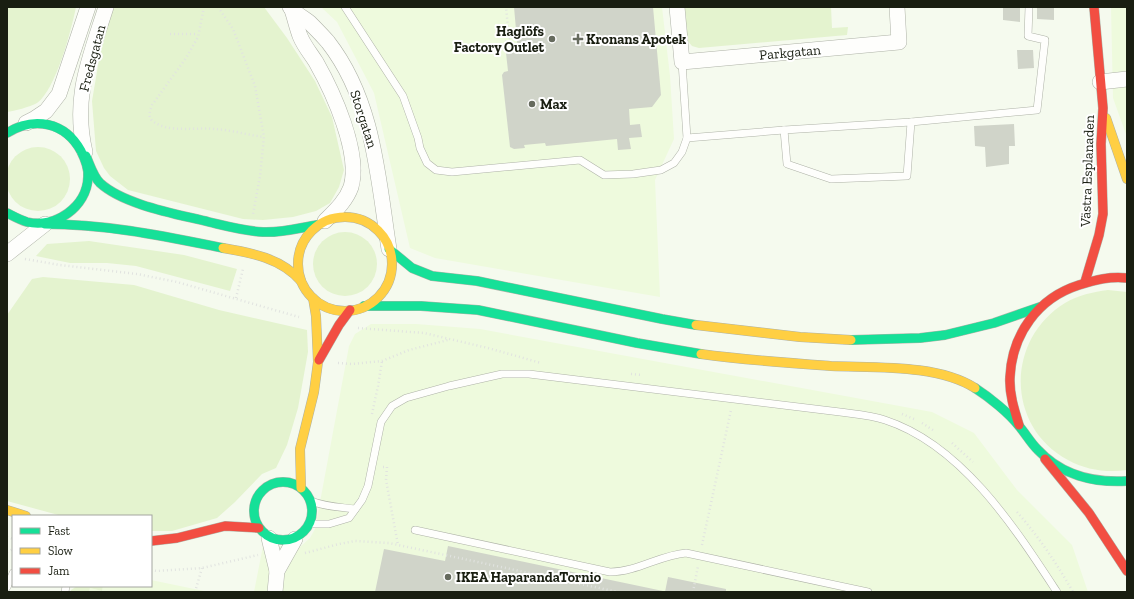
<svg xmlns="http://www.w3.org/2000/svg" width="1134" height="599" font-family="'Zilla Slab',serif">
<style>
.built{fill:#eefadd}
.green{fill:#e4f3cf}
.building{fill:#d0d4c9}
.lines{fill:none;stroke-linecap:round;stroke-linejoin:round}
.lane-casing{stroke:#aeb2a7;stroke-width:8}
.street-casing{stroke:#aeb2a7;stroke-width:16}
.fast-casing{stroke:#aeb2a7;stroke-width:10}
.slow-casing{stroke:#aeb2a7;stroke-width:10}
.jam-casing{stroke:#aeb2a7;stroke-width:10}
.path{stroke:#e1e3e0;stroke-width:2.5;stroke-dasharray:1 3;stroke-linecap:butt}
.lane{stroke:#fefefc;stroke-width:7}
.street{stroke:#fefefc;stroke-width:15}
.fast{stroke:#16e098;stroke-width:9}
.slow{stroke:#ffcf43;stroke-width:9}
.jam{stroke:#f24e42;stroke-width:9}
.poi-dot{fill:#666b5e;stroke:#fff;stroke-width:1.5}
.labels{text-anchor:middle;stroke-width:4;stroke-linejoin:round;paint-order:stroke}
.poi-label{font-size:14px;font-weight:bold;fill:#191e11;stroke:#fff;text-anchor:start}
.street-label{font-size:14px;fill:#191e11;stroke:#fff}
</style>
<rect width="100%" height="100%" fill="#f5faee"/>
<g class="built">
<polygon points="321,7 662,7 670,76 674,139 655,180 660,297 435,258 410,248 374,93 337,22"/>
<polygon points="1111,7 1127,7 1127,137 1113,98"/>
<polygon points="371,324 416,324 480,329 932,412 974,433 1017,490 1072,545 1088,592 254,592 263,546 300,547 310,538 315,529 349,346 355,334"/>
<polygon points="151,580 204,591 203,592 89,592 90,588 102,591 103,586 151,586"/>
</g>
<g class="green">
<path d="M7,7H76C71,31 56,89 37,103C30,107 14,111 7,112Z"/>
<polygon points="113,7 264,7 287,38 315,81 332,117 344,170 339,187 330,203 316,211 293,217 263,220 243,219 128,190 110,176 104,168 96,151 92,101 101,48"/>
<polygon points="685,7 831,7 832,28 848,27 847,35 699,48 692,46 687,40"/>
<circle cx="38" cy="179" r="32"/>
<circle cx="345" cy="264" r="32"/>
<polygon points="89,241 184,255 237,269 230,291 136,266 107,263 70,263 36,256 47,244"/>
<polygon points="43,277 134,285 219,310 307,330 308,352 298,408 287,445 276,468 262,474 235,502 217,518 172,531 151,531 151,516 62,516 7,501 7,315 32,279"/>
<path d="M1108,290L1127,292V470C1107,473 1086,470 1068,460C1006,427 1005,340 1065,303C1078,295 1093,292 1108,290Z"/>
<polygon points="77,586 103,586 102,591 90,588 89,592 71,592 71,590"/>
</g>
<g class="building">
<polygon points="514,7 653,7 661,95 652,107 629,109 630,125 640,124 642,137 629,138 631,149 618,150 617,139 546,146 545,143 524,145 525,148 514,149 510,147 502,75 504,72 508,71 506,53 518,52"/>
<polygon points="1003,7 1020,7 1020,22 1003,20"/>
<polygon points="1037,7 1054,7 1054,20 1037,19"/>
<polygon points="1017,50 1033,50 1034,68 1018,69"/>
<polygon points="1014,124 1015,146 1009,146 1009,164 986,167 985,147 975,146 974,126"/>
<polygon points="448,546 663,591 663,592 375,592 384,549 445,561"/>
<polygon points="668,577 726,589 726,592 665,592"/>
</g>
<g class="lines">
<g class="lane-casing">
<g id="lane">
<polyline points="345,7 403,96 418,138 420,148 427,163 436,170 452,172 580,160 604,175 633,174 661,170 674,163 682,152 687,138 682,62"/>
<polyline points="784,130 787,164 831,179 907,176 911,122"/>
<polyline points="687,138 784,130 911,122 1037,110 1045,40 1028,36 1029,7"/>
<path d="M311,501C326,507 339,507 355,509"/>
<path d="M310,524H329L349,518L362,500L368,486L381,422L392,406L406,398L449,386L502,374H529L840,412C855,414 871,415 885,420C962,445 1015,528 1057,592"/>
<path d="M415,530L610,572C637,572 660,555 686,553L868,592"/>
<polyline points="7,587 13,573"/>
<polyline points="65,592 66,586"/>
</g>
</g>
<g class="street-casing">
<g id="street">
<path d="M290,7C295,13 302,17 309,22C315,28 322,35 328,42C374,101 378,178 389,249"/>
<polyline points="677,7 682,62 899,42 897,7"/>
<path d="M292,10C295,19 297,28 300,36C304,46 311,54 316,62C333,92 361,153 351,187C346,201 335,211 325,221"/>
<polyline points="1100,82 1127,79"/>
<polyline points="26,123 34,119 46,111 59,94 88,7"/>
<path d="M85,152C72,97 90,58 106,7"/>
<polyline points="7,254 45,224"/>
<polyline points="269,538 277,571"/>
<polyline points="275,592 277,571 295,539"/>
</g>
</g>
<g class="fast-casing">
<g id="fast">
<path d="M7,133C34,116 65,122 81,151C85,159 89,168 88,177C87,207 55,229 27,222C20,220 13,216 7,213"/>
<path d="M86,156C90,165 93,176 100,183C124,205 177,214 209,222C226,226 244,231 263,232C281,233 299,228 317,225"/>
<path d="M45,224C107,224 163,236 223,248"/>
<polyline points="389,249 412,268 432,276 477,281 662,319 696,325"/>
<polyline points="364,306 421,306 478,310 637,343 701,354"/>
<polyline points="851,340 920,338 945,335 994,323 1040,307"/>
<path d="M975,388C989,397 1009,413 1019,426C1026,434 1030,442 1038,450C1061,475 1094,483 1127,481"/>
<circle cx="283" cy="511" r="29"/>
</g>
</g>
<g class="slow-casing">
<g id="slow">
<polyline points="1106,118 1127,179"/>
<circle cx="345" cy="264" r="47"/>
<path d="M223,248C252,253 281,258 301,281"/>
<polyline points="696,325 800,337 851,340"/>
<path d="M701,354C744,360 788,363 831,366C875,368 937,364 975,388"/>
<polyline points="301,488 300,449 314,392 318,362 316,316 313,298"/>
<polyline points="7,510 26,516"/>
</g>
</g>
<g class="jam-casing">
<g id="jam">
<polyline points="1085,282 1099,235 1103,214 1101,144 1103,108 1094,7"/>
<polyline points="319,360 339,325 350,310"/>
<path d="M1019,425C1014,409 1009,393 1010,377C1012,334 1038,298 1079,285C1095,280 1110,276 1127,278"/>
<polyline points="1045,459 1089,513 1127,571"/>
<polyline points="151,541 177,538 225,526 259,528"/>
</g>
</g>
<g class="path">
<path d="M204,7L198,37L186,58L152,105C150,111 147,118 154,122C169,133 197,127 215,129C231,130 248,135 264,137"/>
<polyline points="218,7 233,29 255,86 264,137 260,176 253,214"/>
<polyline points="170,34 198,34"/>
<polyline points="509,38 517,38"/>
<polyline points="493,48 500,48 509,38 506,7"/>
<polyline points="25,259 60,265 137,274 177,282 299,317"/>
<polyline points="236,298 243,269"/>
<polyline points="358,328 424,333 488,348 541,363"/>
<polyline points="338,363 352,364 382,361 409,350 448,340"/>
<polyline points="631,374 642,375"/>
<polyline points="372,414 378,386 382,361"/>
<polyline points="902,414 914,419"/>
<polyline points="922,423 933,430"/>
<polyline points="952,443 973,462"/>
<polyline points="383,467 387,467 386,480 398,545"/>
<path d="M1017,512C1039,537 1057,564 1073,592"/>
<polyline points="7,537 13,539"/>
<polyline points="702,545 731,410"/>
<polyline points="7,552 13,549"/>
<polyline points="305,553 339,544 355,541 389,543 618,592"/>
<polyline points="151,570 157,571 202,568 258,555"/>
<polyline points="195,592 202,568"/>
<polyline points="693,592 698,566"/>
</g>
<use href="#lane" class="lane"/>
<use href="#street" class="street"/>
<use href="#fast" class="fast"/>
<use href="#slow" class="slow"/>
<use href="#jam" class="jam"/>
</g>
<g class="poi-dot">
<circle cx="552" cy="39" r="4"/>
<path d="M576 33h4v4h4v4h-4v4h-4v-4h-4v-4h4z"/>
<circle cx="532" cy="104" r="4"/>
<circle cx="448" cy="577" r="4"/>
</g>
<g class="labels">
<g class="poi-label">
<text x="544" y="36" text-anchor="end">Haglöfs<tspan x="544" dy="16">Factory Outlet</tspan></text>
<text x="586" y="44">Kronans Apotek</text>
<text x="540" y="109">Max</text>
<text x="456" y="582">IKEA HaparandaTornio</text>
</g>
<g class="street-label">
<text transform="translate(790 52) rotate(-5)" y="5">Parkgatan</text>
<text transform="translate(92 58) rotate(-75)" y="5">Fredsgatan</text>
<text transform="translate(364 119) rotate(72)" y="5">Storgatan</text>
<text transform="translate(1087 171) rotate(-88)" y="5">Västra Esplanaden</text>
</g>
</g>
<rect width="1134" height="599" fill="none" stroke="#191e11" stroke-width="16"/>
<rect x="12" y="515" width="140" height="72" fill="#ffffff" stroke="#a3a5a0"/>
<rect x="20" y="528" width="20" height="6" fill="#16e098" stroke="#a3a5a0"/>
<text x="48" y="535" font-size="12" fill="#191e11">Fast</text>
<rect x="20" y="548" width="20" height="6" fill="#ffcf43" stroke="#a3a5a0"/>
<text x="48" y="555" font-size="12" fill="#191e11">Slow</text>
<rect x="20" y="568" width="20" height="6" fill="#f24e42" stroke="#a3a5a0"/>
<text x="48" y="575" font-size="12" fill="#191e11">Jam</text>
</svg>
